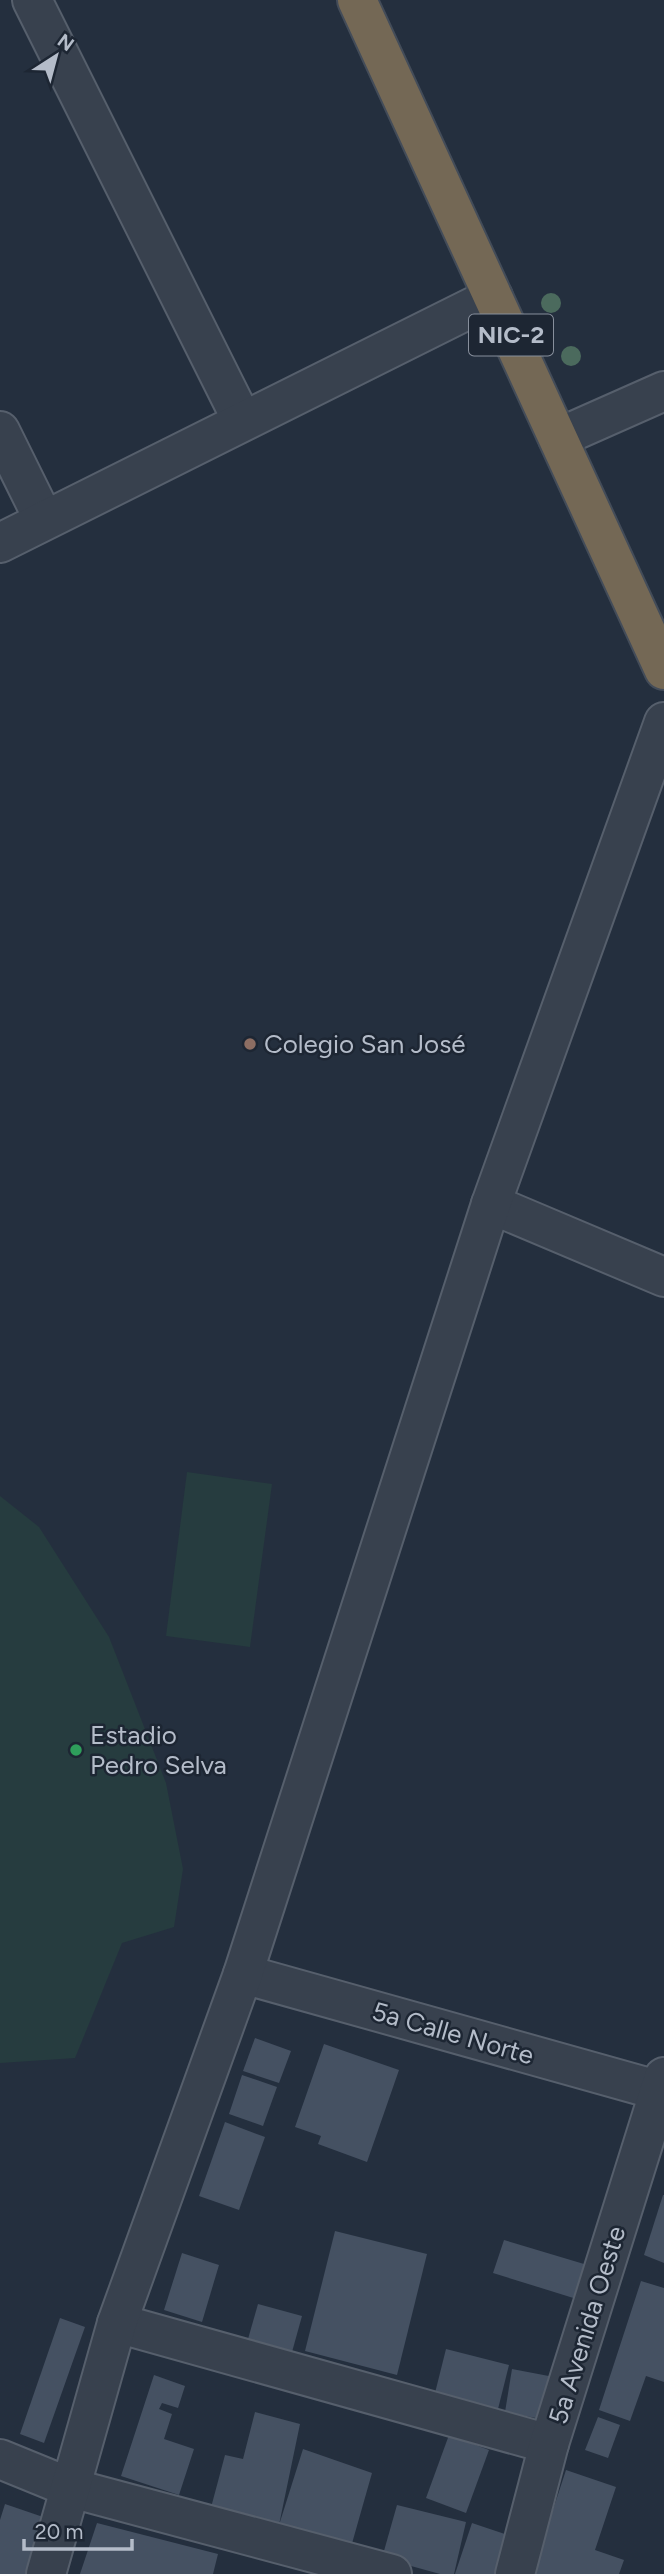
<svg xmlns="http://www.w3.org/2000/svg" width="664" height="2574" font-family="Figtree,sans-serif">
  <style>
    .green { fill: #263c3f }
    .building { fill: #455162 }
    .lines { fill: none; stroke-linecap: round; stroke-linejoin: round }
    .minor-casing { stroke: #565f6c; stroke-width: 42 }
    .highway-casing { stroke: #434c59; stroke-width: 42 }
    .minor { stroke: #38414e; stroke-width: 38 }
    .highway { stroke: #746855; stroke-width: 38 }
    .tree { fill: #4b6a5d }
    .education-dot { fill: #8d6e63; stroke: #1d2633; stroke-width: 2.5 }
    .leisure-dot { fill: #2e9e5b; stroke: #1d2633; stroke-width: 2.5 }
    .labels { text-anchor: middle; stroke-width: 5; stroke-linejoin: round; paint-order: stroke }
    .shield { fill: #1d2633; stroke: #878f9c; stroke-width: 2 }
    .shield-label { font-size: 24px; font-weight: bold; fill: #b4bcc9 }
    .poi-label { font-size: 26px; fill: #b4bcc9; stroke: #1d2633; text-anchor: start }
    .street-label { font-size: 26px; fill: #b4bcc9; stroke: #1d2633 }
  </style>
  <rect width="100%" height="100%" fill="#242f3e"/>
  <g class="green">
    <polygon points="187,1472 272,1484 250,1647 166,1636"/>
    <polygon points="0,1496 39,1527 109,1637 166,1783 183,1869 174,1927 122,1943 75,2058 0,2063"/>
  </g>
  <g class="building">
    <polygon points="255,2038 291,2051 279,2083 243,2071"/>
    <polygon points="324,2044 399,2070 367,2162 318,2144 321,2136 295,2127"/>
    <polygon points="242,2075 277,2087 263,2126 229,2114"/>
    <polygon points="225,2122 265,2137 239,2210 199,2196"/>
    <polygon points="663,2195 664,2195 664,2263 644,2255"/>
    <polygon points="335,2231 427,2254 397,2375 305,2351"/>
    <polygon points="504,2240 594,2267 583,2301 493,2273"/>
    <polygon points="182,2253 219,2265 202,2322 164,2310"/>
    <polygon points="641,2281 664,2288 664,2382 646,2376 630,2421 599,2410"/>
    <polygon points="258,2304 302,2316 292,2352 248,2339"/>
    <polygon points="60,2318 85,2327 44,2443 20,2434"/>
    <polygon points="446,2349 509,2365 498,2409 435,2393"/>
    <polygon points="512,2369 554,2377 546,2420 505,2412"/>
    <polygon points="154,2375 185,2386 178,2408 162,2403 159,2409 172,2414 164,2439 194,2449 179,2495 121,2476"/>
    <polygon points="255,2412 300,2424 279,2525 303,2449 372,2473 351,2547 209,2515 225,2455 243,2459"/>
    <polygon points="598,2417 620,2425 608,2458 585,2450"/>
    <polygon points="449,2435 489,2450 466,2513 426,2498"/>
    <polygon points="566,2470 616,2487 595,2550 624,2560 619,2574 532,2574"/>
    <polygon points="5,2504 46,2518 29,2574 0,2574 0,2520"/>
    <polygon points="397,2505 466,2522 454,2574 440,2574 382,2558"/>
    <polygon points="97,2523 218,2554 213,2574 80,2574"/>
    <polygon points="472,2523 511,2536 499,2574 455,2574"/>
  </g>
  <g class="lines">
    <g class="minor-casing">
      <g id="minor">
        <polyline points="32,0 242,420"/>
        <polyline points="0,431 44,520"/>
        <polyline points="558,438 664,391"/>
        <polyline points="0,543 493,297"/>
        <polyline points="491,1204 664,1277"/>
        <polyline points="243,1974 664,2092"/>
        <polyline points="117,2323 549,2444"/>
        <polyline points="0,2459 71,2488 392,2574"/>
        <polyline points="46,2574 117,2323 243,1974 491,1204 664,722"/>
        <polyline points="515,2574 549,2444 664,2077"/>
      </g>
    </g>
    <g class="highway-casing">
      <polyline id="highway" points="357,0 664,670"/>
    </g>
    <use href="#minor" class="minor"/>
    <use href="#highway" class="highway"/>
  </g>
  <g class="tree">
    <circle cx="551" cy="303" r="10"/>
    <circle cx="571" cy="356" r="10"/>
  </g>
  <circle class="education-dot" cx="250" cy="1044" r="7"/>
  <circle class="leisure-dot" cx="76" cy="1750" r="7"/>
  <g class="labels">
    <rect class="shield" x="469" y="314.5" width="84" height="41" rx="5"/>
    <g class="shield-label">
      <text x="511" y="343">NIC-2</text>
    </g>
    <g class="poi-label">
      <text x="264" y="1053">Colegio San José</text>
      <text x="90" y="1744">Estadio<tspan x="90" dy="30">Pedro Selva</tspan></text>
    </g>
    <g class="street-label">
      <text transform="translate(453 2033) rotate(16)" y="9">5a Calle Norte</text>
      <text transform="translate(587 2325) rotate(-73)" y="9">5a Avenida Oeste</text>
    </g>
  </g>
  <g transform="translate(56 56) rotate(36)" stroke="#1d2633" stroke-width="5" paint-order="stroke">
  <path d="M0-5L12 26L0 18L-12 26Z" fill="#b4bcc9"/>
  <text y="-10" font-size="19" font-weight="bold" text-anchor="middle" fill="#b4bcc9">N</text>
  </g>
  <path d="M24 2539v10h108v-10" fill="none" stroke="#b4bcc9" stroke-width="3.5"/>
  <text x="35" y="2539" font-size="21" fill="#b4bcc9" stroke="#1d2633" stroke-width="5" paint-order="stroke">20 m</text>
</svg>
